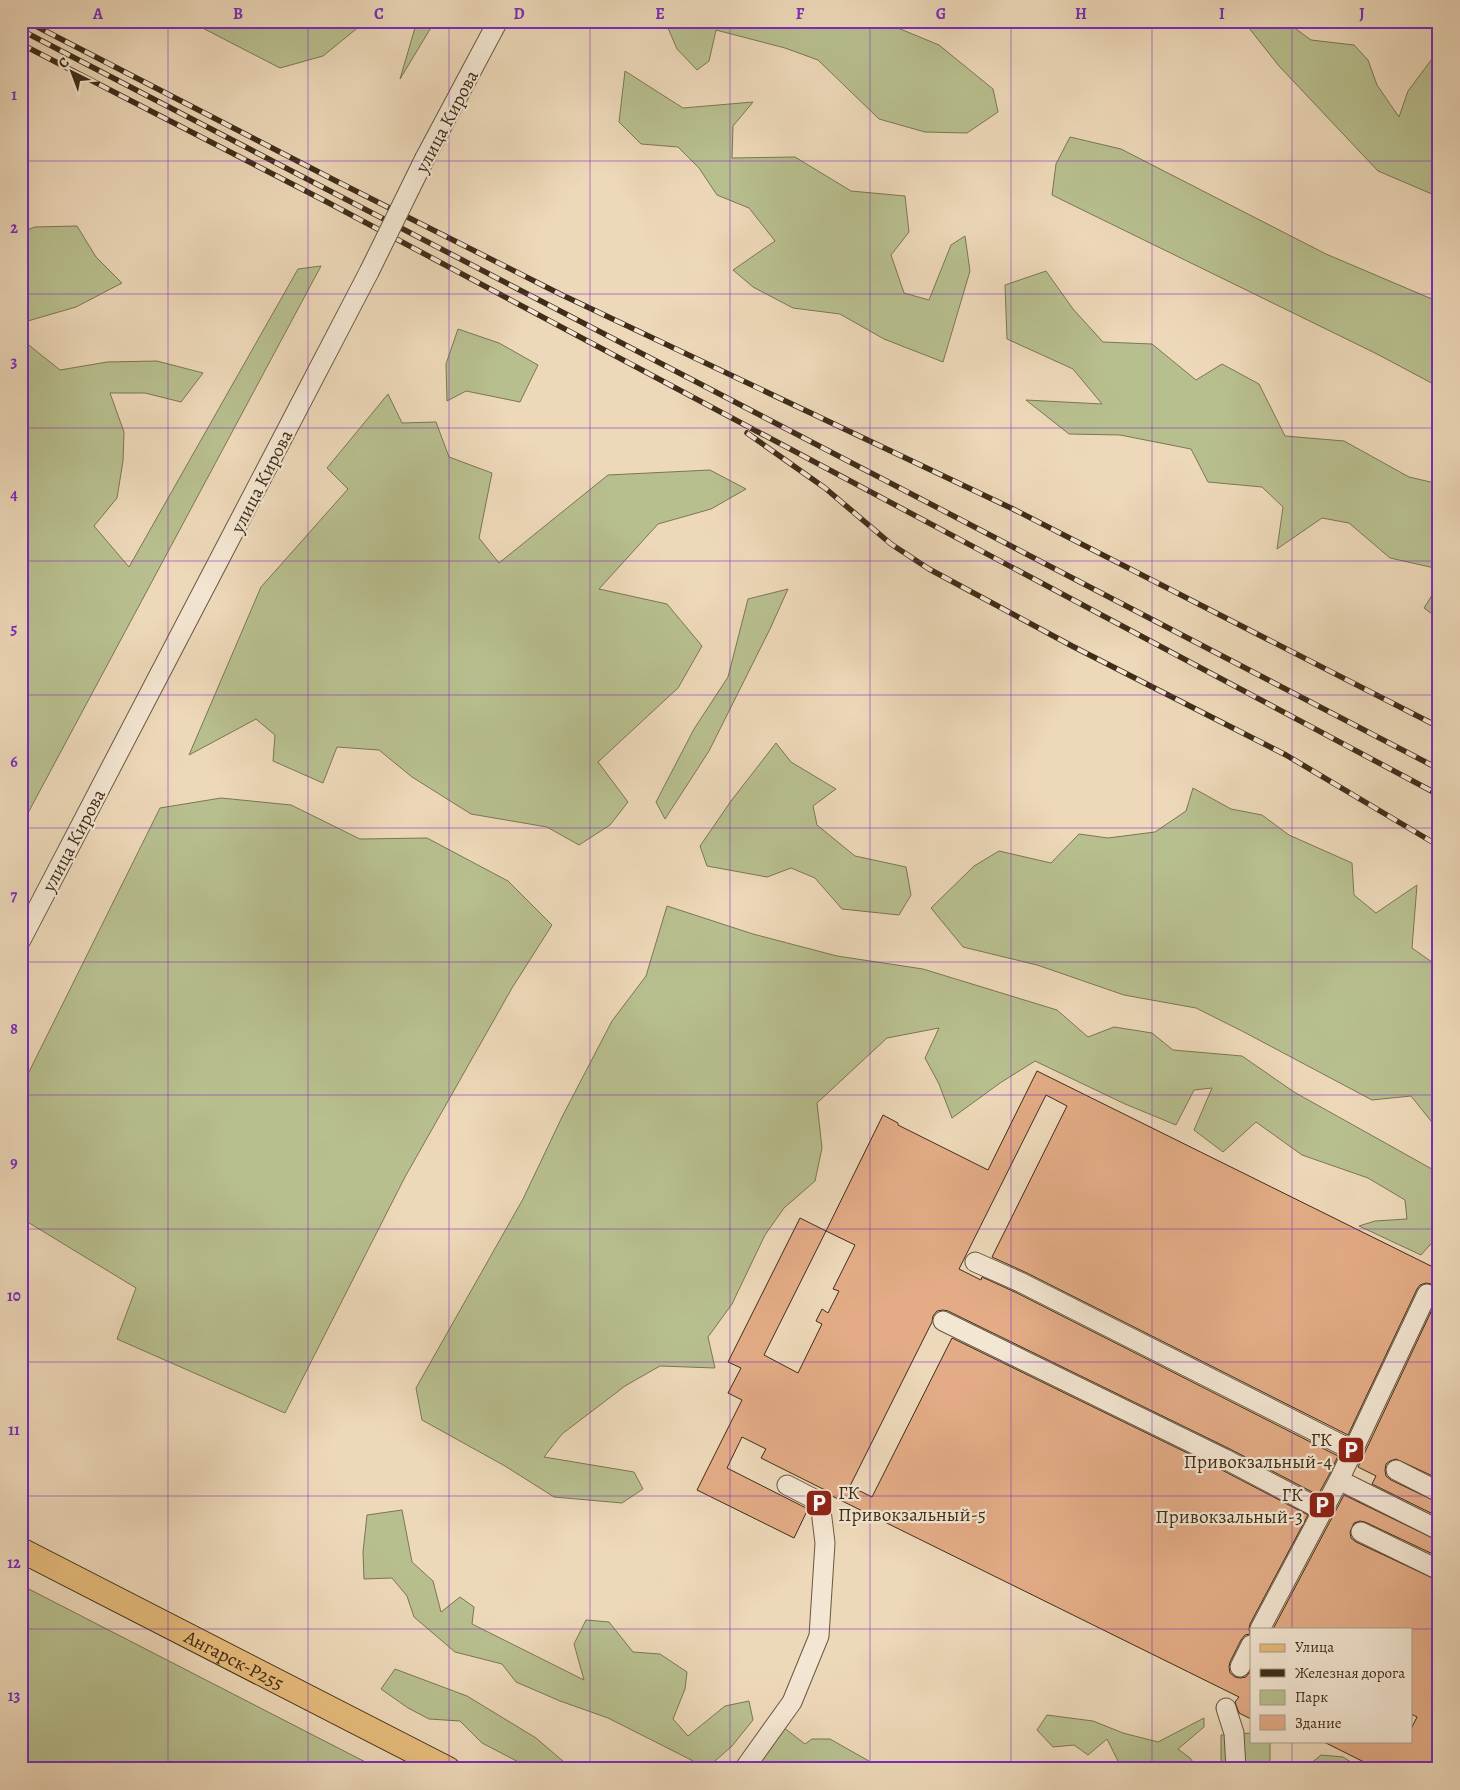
<svg xmlns="http://www.w3.org/2000/svg" width="1460" height="1790" font-family="Alegreya,serif">
  <style>
    .green { fill: #b8bf8f; stroke: #7c7654 }
    .building { fill: #e3ac86; stroke: #3f2d18; fill-rule: evenodd }
    .lines { fill: none; stroke-linecap: round; stroke-linejoin: round }
    .minor-casing { stroke: #6a5840; stroke-width: 21 }
    .major-casing { stroke: #3f2d18; stroke-width: 26 }
    .minor { stroke: #f3e6d2; stroke-width: 19 }
    .major { stroke: #e6bc7c; stroke-width: 24 }
    .rail-casing { stroke: #3f2d18; stroke-width: 5.5 }
    .rail { stroke: #f3e6d2; stroke-width: 4; stroke-dasharray: 11; stroke-linecap: butt }
    .minor-bridge-casing { stroke: #6a5840; stroke-width: 21; stroke-linecap: butt }
    .minor-bridge { stroke: #f3e6d2; stroke-width: 19 }
    .grid { fill: none; stroke: #7b2cbf; stroke-width: 1; stroke-opacity: 0.55 }
    .labels { text-anchor: middle; stroke-width: 4.5; stroke-linejoin: round; paint-order: stroke }
    .street-label { font-size: 19px; fill: #3f2d18; stroke: #f3e6d2 }
    .poi-label { font-size: 19px; fill: #3f2d18; stroke: #f3e6d2; text-anchor: end }
    .neatline { fill: none; stroke: #7b2cbf; stroke-width: 2 }
    .grid-label { font-size: 16px; text-anchor: middle; font-weight: bold; fill: #7b2cbf }
  </style>
  <rect width="100%" height="100%" fill="#edd8b9"/>
  <filter id="stains"><feTurbulence type="fractalNoise" baseFrequency=".004" numOctaves="4"/><feColorMatrix values="0 0 0 0 .2 0 0 0 0 .09 0 0 0 0 .02 0 0 0 .5 -.17"/></filter>
  <radialGradient id="worn" r=".72"><stop offset=".6" stop-color="#630" stop-opacity="0"/><stop offset="1" stop-color="#630" stop-opacity=".3"/></radialGradient>
  <g class="green">
    <polygon points="189,21 366,21 323,56 280,68"/>
    <polygon points="417,21 435,21 400,79"/>
    <polygon points="665,21 881,21 939,45 993,89 998,112 967,133 925,132 879,119 818,60 785,48 716,30 709,61 697,70 677,49"/>
    <polygon points="1247,21 1285,21 1311,40 1354,45 1368,60 1377,85 1399,117 1408,91 1432,59 1439,64 1439,197 1378,171 1279,66 1245,23"/>
    <polygon points="625,71 683,108 753,102 733,126 732,158 795,157 851,191 905,196 909,232 891,255 904,293 929,300 951,245 965,236 970,271 943,362 884,339 840,314 793,308 753,287 733,270 775,241 749,208 717,195 699,168 678,147 641,144 619,122"/>
    <polygon points="1070,137 1121,149 1326,254 1439,302 1439,387 1377,354 1052,195 1056,164"/>
    <polygon points="77,226 96,257 122,283 76,307 21,323 21,232 35,227"/>
    <polygon points="321,266 21,826 21,355 25,342 60,370 107,362 157,361 203,373 181,402 145,393 110,393 124,432 123,461 117,498 94,526 129,567 298,269"/>
    <polygon points="1046,271 1073,309 1103,342 1152,344 1196,380 1222,364 1259,384 1285,436 1344,441 1409,477 1439,484 1439,569 1390,558 1349,523 1322,518 1277,549 1283,507 1262,487 1208,482 1191,449 1120,435 1069,434 1026,400 1102,404 1073,369 1007,339 1005,285"/>
    <polygon points="458,329 499,343 538,365 520,402 466,391 447,401 446,364"/>
    <polygon points="388,394 402,423 436,422 449,457 492,473 479,538 499,563 608,475 710,470 746,489 711,509 658,524 599,589 667,604 702,646 678,688 598,762 628,802 610,825 579,845 547,827 471,814 412,777 379,750 337,747 323,783 273,761 275,735 256,719 189,755 261,587 348,489 327,468"/>
    <polygon points="1439,584 1439,619 1424,608"/>
    <polygon points="788,589 770,629 709,751 665,819 656,802 694,729 728,677 748,599"/>
    <polygon points="776,743 791,762 836,789 813,806 817,825 855,856 906,867 911,895 899,915 842,909 815,878 791,868 767,877 707,866 700,846 731,801"/>
    <polygon points="1193,788 1231,809 1262,815 1289,835 1352,863 1354,895 1376,913 1417,885 1412,948 1439,967 1439,1131 1411,1096 1372,1100 1242,1031 1196,1008 1124,995 1037,965 963,947 931,908 974,866 999,851 1051,863 1079,834 1108,838 1155,832 1186,811"/>
    <polygon points="221,798 291,805 360,839 427,838 508,881 552,925 512,988 405,1177 285,1413 117,1339 136,1288 21,1218 21,1088 160,808"/>
    <polygon points="667,906 753,934 837,956 923,969 1057,1010 1088,1037 1114,1027 1152,1033 1173,1050 1242,1056 1294,1092 1439,1173 1439,1237 1437,1237 1421,1255 1359,1226 1375,1221 1407,1219 1405,1200 1368,1178 1302,1155 1256,1122 1223,1152 1194,1130 1212,1088 1194,1090 1176,1125 1125,1104 1035,1061 1000,1083 952,1118 939,1084 925,1058 939,1028 887,1038 817,1103 822,1148 815,1181 784,1208 765,1235 732,1304 708,1337 715,1368 660,1366 625,1386 562,1434 544,1457 634,1472 643,1489 622,1503 554,1497 505,1466 422,1420 416,1388 523,1199 562,1117 612,1021 646,976"/>
    <polygon points="402,1510 412,1562 433,1581 441,1612 460,1597 474,1607 472,1624 584,1680 574,1644 586,1620 609,1622 633,1652 660,1654 687,1672 685,1689 673,1719 688,1736 725,1706 749,1701 753,1720 732,1746 707,1768 608,1718 560,1701 516,1682 502,1664 455,1652 414,1617 407,1596 392,1578 364,1579 363,1552 367,1515"/>
    <polygon points="21,1585 379,1769 21,1769"/>
    <polygon points="395,1669 467,1696 536,1738 564,1762 563,1769 532,1769 482,1743 460,1721 429,1719 408,1708 381,1689"/>
    <polygon points="1047,1715 1093,1721 1123,1733 1158,1742 1204,1718 1204,1727 1178,1749 1190,1758 1198,1769 1122,1769 1107,1739 1088,1755 1074,1745 1053,1747 1037,1730"/>
    <polygon points="783,1727 805,1744 812,1739 830,1739 883,1769 752,1769"/>
    <polygon points="1251,1733 1251,1741 1270,1741 1270,1760 1264,1769 1222,1769 1221,1758 1221,1735"/>
    <polygon points="1321,1755 1343,1757 1362,1769 1304,1769"/>
  </g>
  <g class="building">
    <path d="M1037,1071l402,199v209l-43,-20 -6,2 -4,3 -1,6 1,6 5,4 48,23v14l-67,-33 4,-8 -18,-9 79,-168 1,-6 -2,-6 -5,-3 -5,-1 -6,2 -3,4 -69,146 -321,-162 -35,-16 75,-151 -21,-11 -87,174 22,11 1,-3 35,16 321,163 -9,19 -11,20 -88,-46 -282,-138 -5,-1 -6,1 -4,5 -1,6 -82,164 22,11 80,-159 268,131 88,46 -58,109 -1,5 1,5 -5,1 -4,5 -11,22 -1,5 1,6 5,4 5,1 6,-1 5,-7v49l-12,-6 -4,-11 4,-5 -409,-202 1,-2 -70,-35 5,-9 -24,-12 -15,31 81,41 -14,29 -97,-48 45,-90 -14,-7 13,-25 -13,-6 72,-144 26,13 57,-116 15,8v2l90,45zM826,1231l29,14 -22,44 6,2 -11,22 -6,-4 -6,12 6,3 -24,49 -34,-18z"/>
    <polygon points="1344,1495 1439,1541 1439,1557 1365,1522 1360,1521 1354,1523 1350,1532 1351,1538 1356,1542 1439,1581 1439,1751 1430,1769 1378,1769 1322,1741 1411,1741 1411,1729 1417,1717 1411,1714 1411,1629 1273,1629"/>
  </g>
  <g class="lines">
    <g class="minor-casing">
      <g id="minor">
        <polyline points="425,158 498,21"/>
        <polyline points="21,940 369,272"/>
        <polyline points="975,1262 1022,1283 1352,1450"/>
        <polyline points="943,1321 1225,1459 1322,1510"/>
        <polyline points="1396,1470 1439,1492"/>
        <polyline points="1339,1480 1439,1530"/>
        <polyline points="1361,1532 1439,1570"/>
        <polyline points="1260,1629 1339,1480 1427,1294"/>
        <polyline points="1240,1667 1251,1645"/>
        <polyline points="1226,1708 1234,1733 1236,1769"/>
        <polyline points="744,1769 792,1702 819,1636 825,1543 820,1502 787,1485"/>
      </g>
    </g>
    <g class="major-casing">
      <g id="major">
        <path id="s1" d="M21,1550l427,219"/>
      </g>
    </g>
    <use href="#minor" class="minor"/>
    <use href="#major" class="major"/>
    <g class="rail-casing">
      <g id="rail">
        <polyline points="26,21 338,182 560,294 1013,509 1439,727"/>
        <polyline points="21,30 1439,769"/>
        <polyline points="21,44 327,202 1439,795"/>
        <polyline points="747,433 825,488 891,544 929,569 1072,646 1286,755 1439,846"/>
      </g>
    </g>
    <use href="#rail" class="rail"/>
    <g class="minor-bridge-casing">
      <polyline id="minor-bridge" points="369,272 425,158"/>
    </g>
    <use href="#minor-bridge" class="minor-bridge"/>
  </g>
  <path class="grid" d="M168,21v1748M308,21v1748M449,21v1748M590,21v1748M730,21v1748M870,21v1748M1011,21v1748M1152,21v1748M1292,21v1608M21,161h1418M21,294h1418M21,428h1418M21,561h1418M21,695h1418M21,828h1418M21,962h1418M21,1095h1418M21,1229h1418M21,1362h1418M21,1496h1418M21,1629h1230M1411,1629h28M1292,1741v28"/>
  <defs>
    <g id="parking-square" transform="scale(1.4375)"><rect x="-9" y="-9" width="18" height="18" rx="4" fill="#8f2418" stroke="#f3e6d2"/><path d="M-3.5-5.5H1a3.5 3.5 0 0 1 0 7H-1V5.5H-3.5ZM-1-3.4V-.6H.8a1.4 1.4 0 0 0 0-2.8Z" fill="#fff"/></g>
  </defs>
  <g fill-rule="evenodd">
    <use href="#parking-square" x="1351" y="1450"/>
    <use href="#parking-square" x="819" y="1503"/>
    <use href="#parking-square" x="1322" y="1505"/>
  </g>
  <g class="labels">
    <g class="street-label">
      <text transform="translate(446 121) rotate(-62)" y="7">улица Кирова</text>
      <text transform="translate(261 481) rotate(-63)" y="7">улица Кирова</text>
      <text transform="translate(73 840) rotate(-62)" y="7">улица Кирова</text>
      <text dy="7" stroke="none"><textPath href="#s1" startOffset="240">Ангарск-Р255</textPath></text>
    </g>
    <g class="poi-label">
      <text x="1332" y="1446">ГК<tspan x="1332" dy="22">Привокзальный-4</tspan></text>
      <text x="838" y="1499" text-anchor="start">ГК<tspan x="838" dy="22">Привокзальный-5</tspan></text>
      <text x="1303" y="1501">ГК<tspan x="1303" dy="22">Привокзальный-3</tspan></text>
    </g>
  </g>
  <rect width="1460" height="1790" fill="none" stroke="#edd8b9" stroke-width="55"/>
  <rect x="1250" y="1628" width="162" height="115" fill="#f3e6d2" stroke="#ab9c88"/>
  <rect x="1260" y="1644" width="25" height="8" fill="#e6bc7c" stroke="#ab9c88"/>
  <text x="1295" y="1652" font-size="15" fill="#3f2d18">Улица</text>
  <rect x="1260" y="1669" width="25" height="8" fill="#3f2d18" stroke="#ab9c88"/>
  <text x="1295" y="1678" font-size="15" fill="#3f2d18">Железная дорога</text>
  <rect x="1260" y="1690" width="25" height="15" fill="#b8bf8f" stroke="#ab9c88"/>
  <text x="1295" y="1702" font-size="15" fill="#3f2d18">Парк</text>
  <rect x="1260" y="1715" width="25" height="15" fill="#e3ac86" stroke="#ab9c88"/>
  <text x="1295" y="1728" font-size="15" fill="#3f2d18">Здание</text>
  <g transform="translate(72 72) rotate(318)" stroke="#f3e6d2" stroke-width="4" paint-order="stroke">
  <path d="M0-4L9 19L0 12L-9 19Z" fill="#3f2d18"/>
  <text y="-8" font-size="14" font-weight="bold" text-anchor="middle" fill="#3f2d18">С</text>
  </g>
  <rect x="28" y="28" width="1404" height="1734" class="neatline"/>
  <g class="grid-label">
    <text x="98" y="19">A</text>
    <text x="238" y="19">B</text>
    <text x="379" y="19">C</text>
    <text x="519" y="19">D</text>
    <text x="660" y="19">E</text>
    <text x="800" y="19">F</text>
    <text x="941" y="19">G</text>
    <text x="1081" y="19">H</text>
    <text x="1222" y="19">I</text>
    <text x="1362" y="19">J</text>
    <text x="14" y="100">1</text>
    <text x="14" y="233">2</text>
    <text x="14" y="367">3</text>
    <text x="14" y="500">4</text>
    <text x="14" y="634">5</text>
    <text x="14" y="767">6</text>
    <text x="14" y="901">7</text>
    <text x="14" y="1034">8</text>
    <text x="14" y="1168">9</text>
    <text x="14" y="1301">10</text>
    <text x="14" y="1435">11</text>
    <text x="14" y="1568">12</text>
    <text x="14" y="1701">13</text>
  </g>
  <rect width="100%" height="100%" filter="url(#stains)"/>
  <rect width="100%" height="100%" fill="url(#worn)"/>
</svg>
